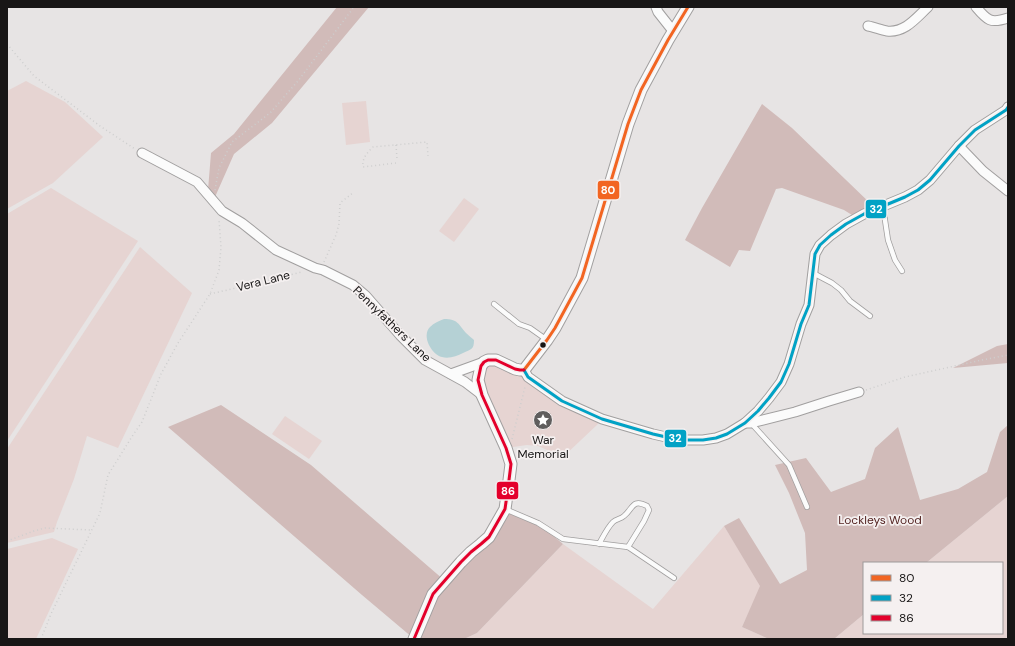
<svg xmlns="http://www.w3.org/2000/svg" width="1015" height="646" font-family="'DM Sans',sans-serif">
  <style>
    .green { fill: #e6d4d2 }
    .forest { fill: #d1bbb9 }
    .water { fill: #b5d1d5 }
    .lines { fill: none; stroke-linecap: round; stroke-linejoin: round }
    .service-casing { stroke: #a19f9f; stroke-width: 6 }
    .minor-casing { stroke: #a19f9f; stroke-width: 11 }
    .tertiary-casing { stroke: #a19f9f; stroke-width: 13 }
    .path { stroke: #cecece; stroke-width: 1.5; stroke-dasharray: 1 3; stroke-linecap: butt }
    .service { stroke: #fbfbfb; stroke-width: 4.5 }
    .minor { stroke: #fbfbfb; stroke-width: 9 }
    .tertiary { stroke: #fbfbfb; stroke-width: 11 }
    .bus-1-casing { stroke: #f5f0f0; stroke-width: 6 }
    .bus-2-casing { stroke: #f5f0f0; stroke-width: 6 }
    .bus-3-casing { stroke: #f5f0f0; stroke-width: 6 }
    .bus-1 { stroke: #f26522; stroke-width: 3 }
    .bus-2 { stroke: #01a2c5; stroke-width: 3 }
    .bus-3 { stroke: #e4002b; stroke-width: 3 }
    .bus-dot { fill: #181616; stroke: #f5f0f0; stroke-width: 1.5 }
    .labels { text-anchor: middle; stroke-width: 3.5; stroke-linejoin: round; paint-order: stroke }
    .street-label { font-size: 12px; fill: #181616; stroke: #f5f0f0 }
    .poi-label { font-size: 12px; fill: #181616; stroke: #f5f0f0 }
    .park-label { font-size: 12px; fill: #4f1e1c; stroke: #f5f0f0 }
    .line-badge { stroke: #f5f0f0; stroke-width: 1.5 }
    .badge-label { font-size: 11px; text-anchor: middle; font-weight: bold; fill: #fff }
  </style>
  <rect width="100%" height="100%" fill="#e7e4e4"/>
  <g class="green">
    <polygon points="26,81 65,102 103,137 53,183 7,209 7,91"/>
    <polygon points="366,101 370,142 346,145 342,103"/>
    <polygon points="51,188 138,241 7,441 7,214"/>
    <polygon points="464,198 479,209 454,242 439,231"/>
    <polygon points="140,247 192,293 118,448 87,436 74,479 57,522 54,532 7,543 7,449"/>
    <polygon points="488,360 528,377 600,418 598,424 563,457 538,446 527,445 506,448 482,395 481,366"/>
    <polygon points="285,416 322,441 309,459 272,434"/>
    <polygon points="1008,496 1008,639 834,639 864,614 864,633 1002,633 1002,563 926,563"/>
    <polygon points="724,526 761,586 742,627 769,639 464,639 477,633 563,544 653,609"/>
    <polygon points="52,538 78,549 36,639 7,639 7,549"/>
  </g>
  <g class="forest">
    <polygon points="337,7 369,7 272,123 234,154 215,197 208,190 211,153 234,134"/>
    <polygon points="762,104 792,128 872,205 852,215 844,210 782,188 776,189 750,251 739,250 730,267 685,240 702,208"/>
    <polygon points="1008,344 1008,363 953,368 997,346"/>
    <polygon points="221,405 311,465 444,580 471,552 505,509 538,523 563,544 477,633 464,639 413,639 413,638 362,595 168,427"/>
    <polygon points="1008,425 1008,496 926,563 864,563 864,614 834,639 769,639 742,627 760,586 724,526 739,518 780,584 807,570 805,533 789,493 775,465 806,458 831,492 865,479 875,448 898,427 920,500 958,489 987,472 1000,432"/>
  </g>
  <path class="water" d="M444,319c14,0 14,5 22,14 3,3 6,5 8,7 0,10 -3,9 -11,13 -6,3 -14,6 -21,4 -10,-2 -21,-21 -12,-30 4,-4 9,-6 14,-8z"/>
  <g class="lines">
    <g class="service-casing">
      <g id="service">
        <polyline points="883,207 888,240 895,260 902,271"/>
        <polyline points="813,273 832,283 841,290 850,301 870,316"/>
        <polyline points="494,304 519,324 530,328 547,340"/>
        <polyline points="751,423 789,465 807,507"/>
        <path d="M505,509l33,14 25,16 65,8 16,-26 5,-11 -2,-4c-15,-8 -14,3 -23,10 -3,3 -8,3 -11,6 -6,6 -10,15 -14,22"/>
        <polyline points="628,547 674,578"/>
      </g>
    </g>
    <g class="minor-casing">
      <g id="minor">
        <polyline points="656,7 658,12 673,31"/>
        <path d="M976,7c11,13 14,17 32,11"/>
        <path d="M868,26c6,1 13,4 19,5 18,2 29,-13 41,-24"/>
        <polyline points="959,146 983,171 1008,191"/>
        <polyline points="142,153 197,182 222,211 242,223 276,250 315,268 323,270 353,285 366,296 400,335 425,360 465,382 482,395"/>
        <polyline points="524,370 528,377 562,401 602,419 653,434 666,437 686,440 703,440 716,438 727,434 745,423 758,411 769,398 781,382 789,364 801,324 809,305 815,254 820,245 831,235 846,224 864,214 905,197 918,190 930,180 959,146 975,130 1006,110 1008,107"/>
        <polyline points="451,374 484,362"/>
        <polyline points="745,423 751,423 795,412 829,401 859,392"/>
      </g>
    </g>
    <g class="tertiary-casing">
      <polyline id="tertiary" points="414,639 433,594 461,562 471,552 481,544 489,537 505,509 508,488 511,464 506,448 482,395 478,380 481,366 484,362 488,360 496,360 515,369 520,370 524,370 547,340 555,328 582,278 628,124 641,90 668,40 688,7"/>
    </g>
    <g class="path">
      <polyline points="7,44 34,76 100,126 135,149"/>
      <polyline points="396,145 397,159"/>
      <path d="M396,163l-33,4c-1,-9 4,-14 10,-20l54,-5 1,14"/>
      <polyline points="215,190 219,168 232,142 270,113 298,81 354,7"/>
      <polyline points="324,262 336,235 339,224 340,203 354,192"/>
      <polyline points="210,294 275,279 301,272"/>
      <polyline points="866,390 905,377 982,360 1008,355"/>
      <polyline points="512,439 525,387"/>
      <polyline points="7,541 34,531 45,528 91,530"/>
      <polyline points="41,639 51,614 100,513 108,475 133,435 142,422 161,374 178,343 210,294 219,270 221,247 219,220"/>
    </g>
    <use href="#service" class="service"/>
    <use href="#minor" class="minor"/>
    <use href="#tertiary" class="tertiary"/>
    <g class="bus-1-casing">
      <polyline id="bus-1" points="524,370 547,340 555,328 582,278 628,124 641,90 668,40 688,7"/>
    </g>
    <g class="bus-2-casing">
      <polyline id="bus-2" points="524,370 528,377 562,401 602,419 653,434 666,437 686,440 703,440 716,438 727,434 745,423 758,411 769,398 781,382 789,364 801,324 809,305 815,254 820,245 831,235 846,224 864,214 905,197 918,190 930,180 959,146 975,130 1006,110 1008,107"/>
    </g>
    <g class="bus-3-casing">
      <polyline id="bus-3" points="414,639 433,594 461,562 471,552 481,544 489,537 505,509 508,488 511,464 506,448 482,395 478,380 481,366 484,362 488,360 496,360 515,369 520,370 524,370"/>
    </g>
    <use href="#bus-1" class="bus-1"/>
    <use href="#bus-2" class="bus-2"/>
    <use href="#bus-3" class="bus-3"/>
  </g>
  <defs>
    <g id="sight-disc" transform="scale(1)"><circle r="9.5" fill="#605e5e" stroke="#f5f0f0"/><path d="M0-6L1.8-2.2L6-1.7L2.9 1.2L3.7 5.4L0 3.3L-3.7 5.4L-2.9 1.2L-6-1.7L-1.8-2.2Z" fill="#fff"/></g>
  </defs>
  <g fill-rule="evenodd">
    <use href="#sight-disc" x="543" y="420"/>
  </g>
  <circle class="bus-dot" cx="543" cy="345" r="3.5"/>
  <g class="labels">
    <g class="street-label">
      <text transform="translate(263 281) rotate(-14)" y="4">Vera Lane</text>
      <text transform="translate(392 324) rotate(44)" y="4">Pennyfathers Lane</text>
    </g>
    <g class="poi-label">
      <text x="543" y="444">War<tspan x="543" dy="14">Memorial</tspan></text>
    </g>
    <g class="park-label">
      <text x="880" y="524">Lockleys Wood</text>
    </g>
  </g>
  <g class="line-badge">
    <rect x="597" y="180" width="23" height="20" rx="4" fill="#f26522"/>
    <rect x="865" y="199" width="22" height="20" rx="4" fill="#01a2c5"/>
    <rect x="664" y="429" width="23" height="19" rx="4" fill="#01a2c5"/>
    <rect x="496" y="481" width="23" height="19" rx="4" fill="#e4002b"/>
  </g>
  <g class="badge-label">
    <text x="608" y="194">80</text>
    <text x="876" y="213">32</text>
    <text x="675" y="442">32</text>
    <text x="508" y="495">86</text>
  </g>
  <rect width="1015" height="646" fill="none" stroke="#181616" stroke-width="16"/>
  <rect x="863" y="562" width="140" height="72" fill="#f5f0f0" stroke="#9d9999"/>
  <rect x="871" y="575" width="20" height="6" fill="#f26522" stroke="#9d9999"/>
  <text x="899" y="582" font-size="12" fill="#181616">80</text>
  <rect x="871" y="595" width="20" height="6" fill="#01a2c5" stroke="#9d9999"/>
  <text x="899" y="602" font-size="12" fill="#181616">32</text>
  <rect x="871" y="615" width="20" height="6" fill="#e4002b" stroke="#9d9999"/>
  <text x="899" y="622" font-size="12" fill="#181616">86</text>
</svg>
